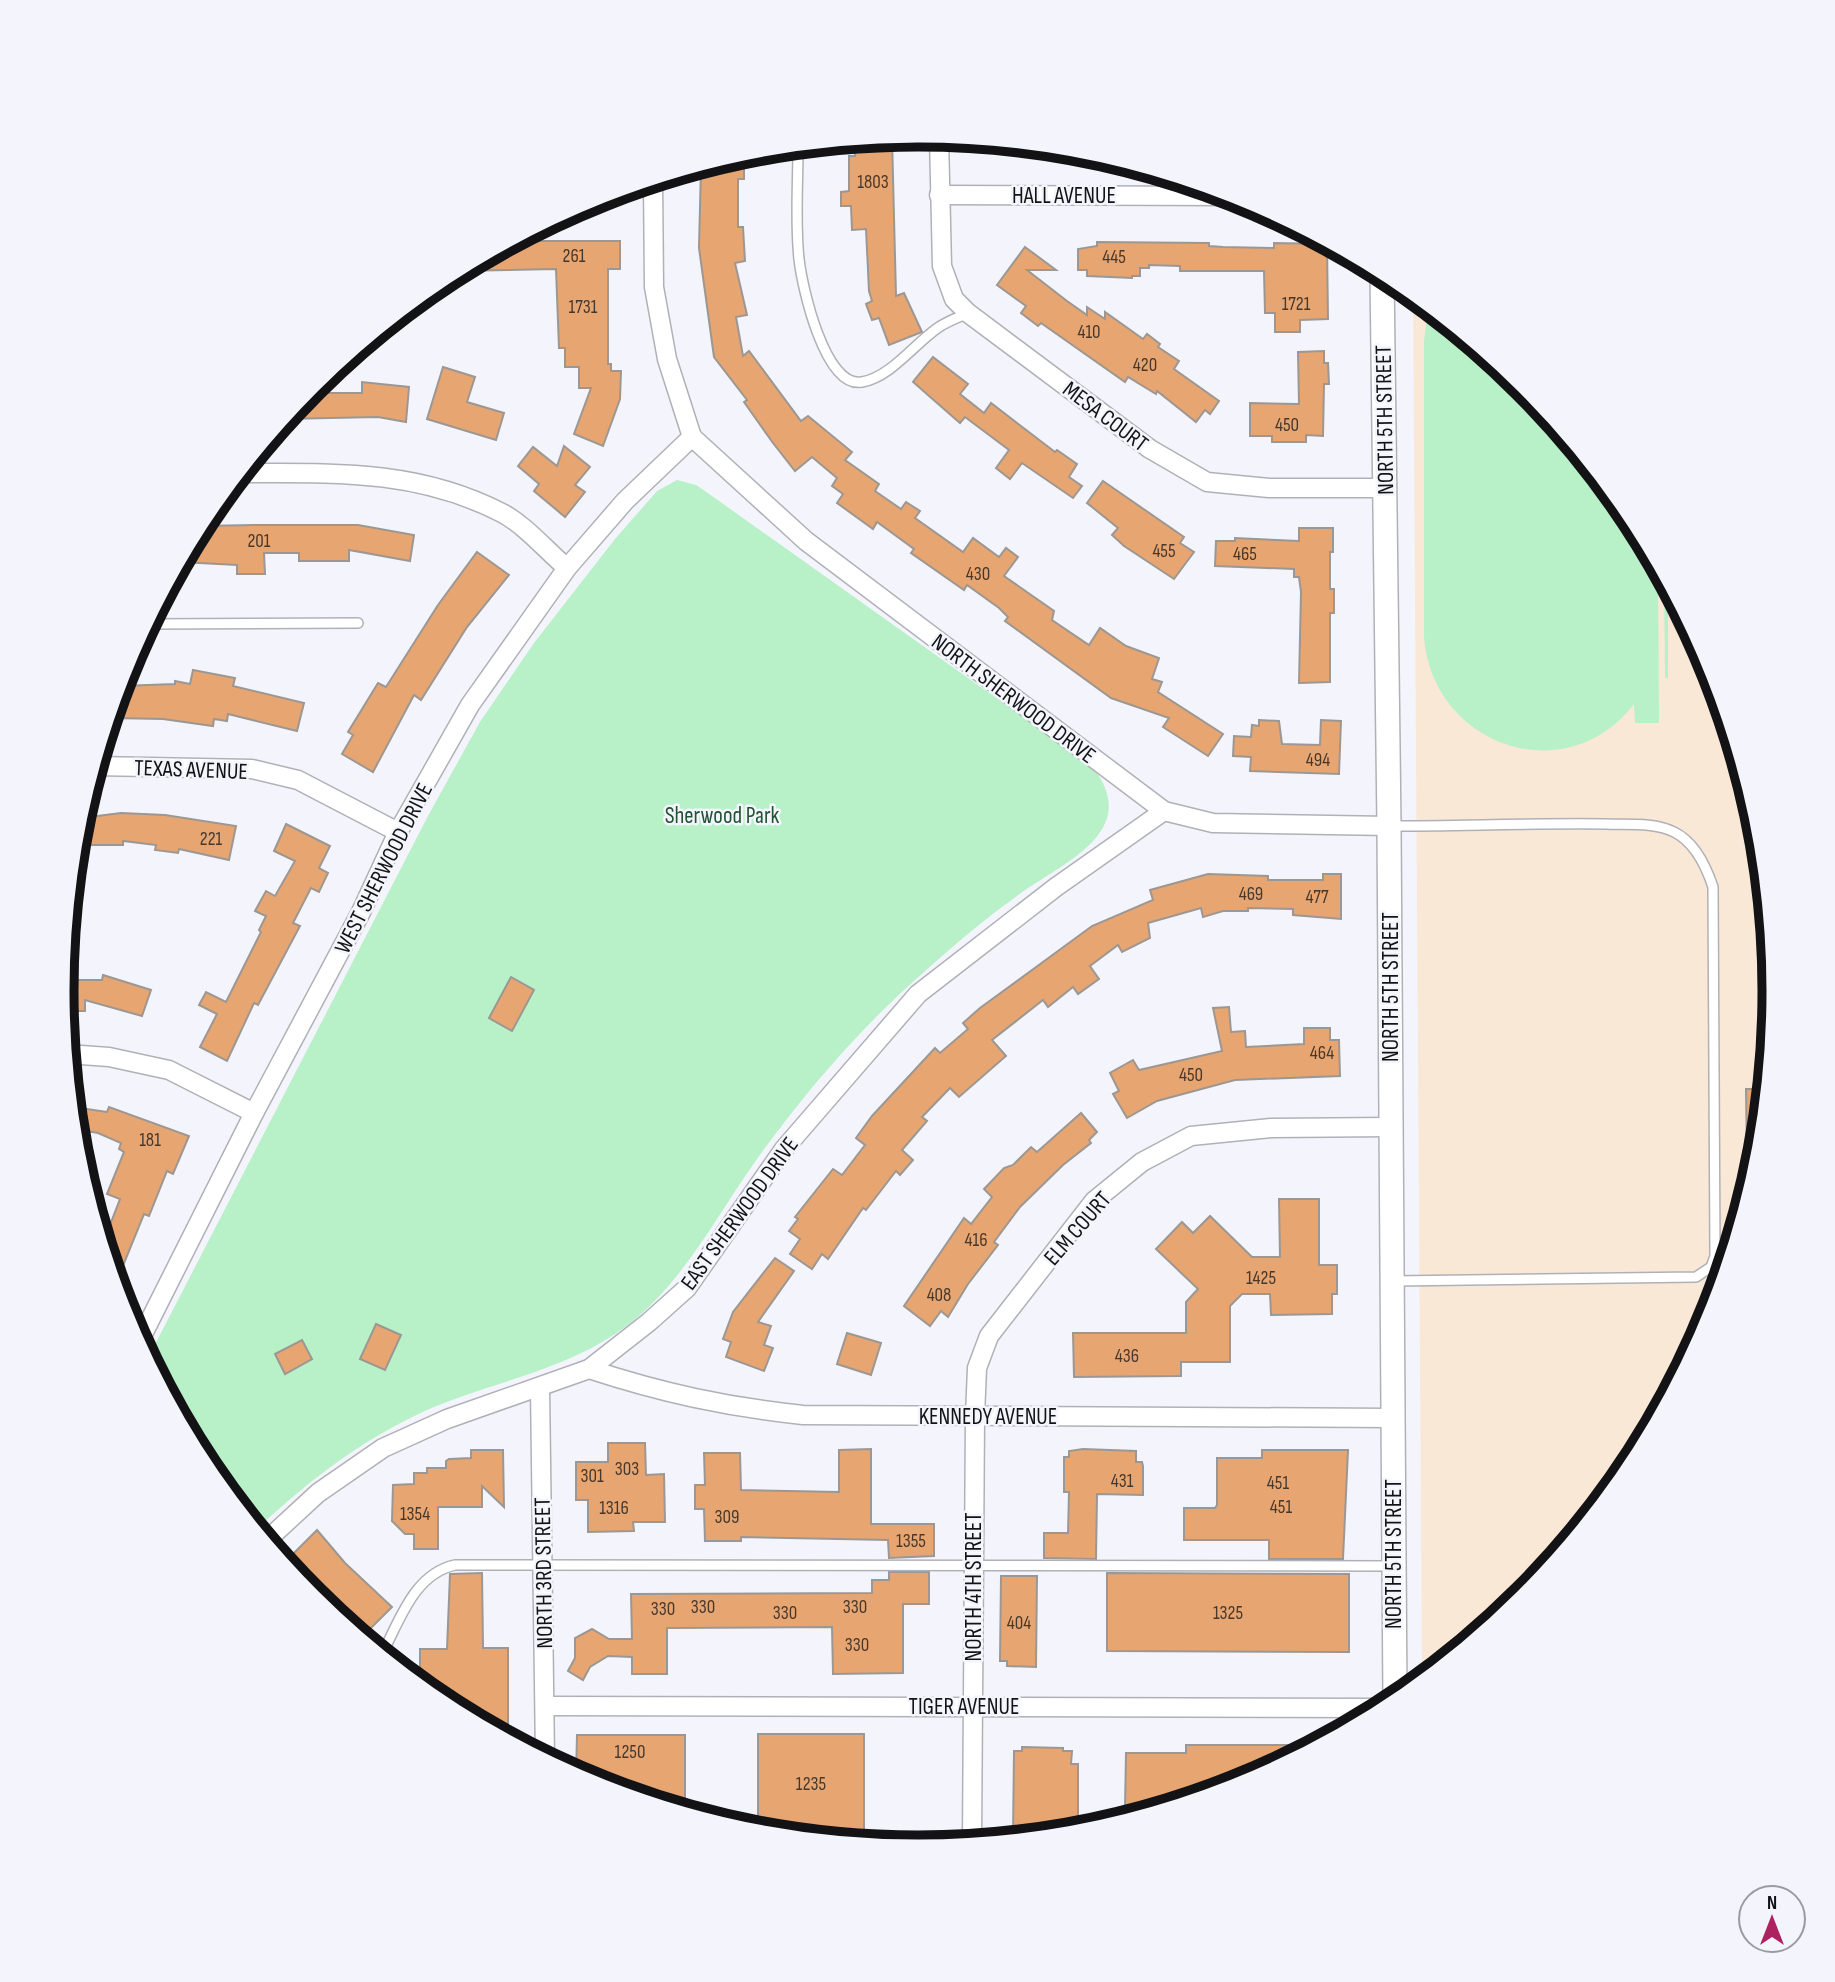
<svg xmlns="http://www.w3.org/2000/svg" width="1835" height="1982" font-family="'Sofia Sans Condensed',sans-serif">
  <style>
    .education { fill: #fae8d7 }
    .green { fill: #b8f0c7 }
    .building { fill: #e7a671; stroke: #9c9793; stroke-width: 2 }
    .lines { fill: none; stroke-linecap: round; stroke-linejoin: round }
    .service-casing { stroke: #b0b1b7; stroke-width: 12 }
    .minor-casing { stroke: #b0b1b7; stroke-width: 21 }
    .tertiary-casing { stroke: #b0b1b7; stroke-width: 26 }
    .service { stroke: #fff; stroke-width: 9 }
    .minor { stroke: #fff; stroke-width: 18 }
    .tertiary { stroke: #fff; stroke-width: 23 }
    .labels { text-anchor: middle; stroke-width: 5; stroke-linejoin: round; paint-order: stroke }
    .number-label { font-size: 19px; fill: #48382c }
    .street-label { font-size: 23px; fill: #131315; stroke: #f4f5fc }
    .park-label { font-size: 23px; fill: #1f5332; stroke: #f4f5fc }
    .rim { fill: none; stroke: #131315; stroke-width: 9 }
  </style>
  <rect width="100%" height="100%" fill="#f4f5fc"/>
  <polygon class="education" points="1413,295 1523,386 1630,516 1709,664 1757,824 1774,991 1757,1158 1708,1319 1629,1467 1523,1597 1422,1679"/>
  <g class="green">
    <path d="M1428,308l24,19v5l1,-4 70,58 107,130 28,53 1,154h-24l-1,-19c-68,89 -202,41 -210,-67v-295z"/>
    <path d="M677,480l19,5 9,6 387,275c51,65 -27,96 -71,127 -34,24 -66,51 -97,79 -63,55 -118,119 -167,187 -43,60 -78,133 -142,175 -57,38 -126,49 -188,76 -64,29 -119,71 -170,119l-52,-63 -57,-108 281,-544 51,-92 54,-79 81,-104 42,-48z"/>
    <polygon points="1664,580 1668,587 1668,678 1665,678"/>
  </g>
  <g class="building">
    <polygon points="892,137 896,296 904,293 922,332 889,345 879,318 872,320 866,304 872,301 869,291 866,229 852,230 851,206 841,206 841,192 849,191 849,156 855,156 854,141"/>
    <polygon points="744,153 744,179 738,179 738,227 743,227 745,261 735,263 747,315 736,317 743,356 749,351 801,421 808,416 852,452 845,460 879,484 875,491 901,509 906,502 920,511 915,518 963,552 973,538 999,557 1006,548 1018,557 1004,576 1054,611 1052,620 1089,645 1100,628 1126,646 1159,658 1152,679 1162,682 1158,692 1223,734 1208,756 1163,727 1169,718 1111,698 1005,621 1008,617 999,608 967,585 964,590 911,553 914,549 877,522 873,529 837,503 843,494 832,486 837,478 812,457 795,471 773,443 744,402 747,400 714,357 699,248 701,166"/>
    <polygon points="513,241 620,241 620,269 608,269 608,364 611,364 611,371 621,371 620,399 603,446 574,434 591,388 579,388 579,367 565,367 565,348 559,348 556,269 456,271"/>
    <polygon points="1097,242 1209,243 1209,246 1223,247 1274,248 1274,243 1327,244 1328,319 1300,320 1300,332 1275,332 1275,313 1265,313 1264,271 1180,271 1180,266 1149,265 1149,268 1140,268 1140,276 1132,276 1132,278 1087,276 1087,270 1078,270 1078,249 1097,246"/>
    <polygon points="1025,247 1056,270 1027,270 1067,301 1087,315 1087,307 1105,319 1105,312 1143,339 1147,334 1160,344 1158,347 1179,361 1174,369 1219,401 1210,414 1205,410 1196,422 1157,391 1156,394 1128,377 1125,382 1041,323 1038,326 1021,313 1026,306 997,285"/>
    <polygon points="1324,351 1324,363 1328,363 1329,384 1324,384 1323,436 1306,435 1306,442 1272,442 1272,436 1250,436 1250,403 1299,404 1298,352"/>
    <polygon points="933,357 968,384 960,394 984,413 991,403 1055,452 1057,450 1077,464 1069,477 1082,486 1073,498 1022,463 1010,479 996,468 1009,450 965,417 960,423 913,382"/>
    <polygon points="443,367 475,377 467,402 504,413 496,440 427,419"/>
    <polygon points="316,382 329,382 329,393 362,393 362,382 409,387 406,422 378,417 285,419"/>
    <polygon points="564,446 590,467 575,485 585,492 565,517 534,491 539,484 518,466 533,447 557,466"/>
    <polygon points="1103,481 1184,537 1180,543 1194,552 1174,579 1124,546 1112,535 1118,528 1087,503"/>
    <polygon points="255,525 358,525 414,535 410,561 349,550 349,561 299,561 299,553 264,553 265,574 237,574 237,565 181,562 200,526"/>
    <polygon points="1299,528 1333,528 1333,552 1330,552 1330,589 1334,589 1334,613 1330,613 1330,682 1299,683 1301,592 1299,577 1294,577 1294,569 1215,566 1216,541 1235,541 1235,538 1299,541"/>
    <polygon points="477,552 509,575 467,627 421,700 414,695 373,772 342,754 353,735 348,732 378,683 386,687 438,605"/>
    <polygon points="193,670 235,678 233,686 304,703 297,731 228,714 227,721 214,719 213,726 163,719 110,718 120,686 175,684 175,681 190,684"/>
    <polygon points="1259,720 1279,721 1282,744 1320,745 1321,720 1341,721 1339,774 1250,771 1251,757 1233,756 1234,736 1251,737 1252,725 1259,726"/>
    <polygon points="121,813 165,815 236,826 229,860 179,849 178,853 155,850 156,845 123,841 123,845 82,845 82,818"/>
    <polygon points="286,824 330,846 319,868 328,873 319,892 311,888 293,923 300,926 258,1005 254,1003 227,1061 200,1047 217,1014 199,1005 206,992 226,1002 261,932 259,930 266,916 255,911 266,891 275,896 295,861 274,851"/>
    <polygon points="1208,874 1268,876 1268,880 1323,880 1323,874 1341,874 1341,919 1293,915 1293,909 1248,908 1248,911 1223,911 1203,917 1201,908 1148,923 1150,938 1122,952 1118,945 1090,966 1099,979 1078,994 1073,987 1048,1007 1043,1000 992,1040 1006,1056 959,1097 950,1088 922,1117 927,1121 902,1150 913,1160 900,1175 896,1171 866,1210 863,1208 828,1259 822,1254 812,1269 790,1254 800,1239 789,1231 798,1219 795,1217 833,1169 842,1175 865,1145 856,1138 872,1116 935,1048 940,1053 968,1029 963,1023 980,1008 1092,926 1153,900 1150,890"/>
    <polygon points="103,975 151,990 142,1016 85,1000 85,1011 63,1011 62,980 102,980"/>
    <polygon points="511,977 534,990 512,1031 489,1018"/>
    <polygon points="1229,1007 1231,1032 1245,1031 1246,1047 1304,1044 1304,1028 1330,1028 1330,1040 1339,1040 1340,1076 1235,1080 1157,1101 1127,1118 1113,1094 1119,1091 1110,1073 1133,1060 1139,1070 1222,1051 1213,1008"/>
    <polygon points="1746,1089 1764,1089 1757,1156 1747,1155"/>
    <polygon points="73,1107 107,1112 109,1107 189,1136 173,1174 167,1171 149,1216 144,1214 116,1283 103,1243 120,1199 107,1194 124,1152 119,1149 121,1143 98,1133 75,1129"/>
    <polygon points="1081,1113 1097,1132 1089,1140 1091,1143 1063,1165 1020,1207 994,1242 998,1245 968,1284 948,1317 941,1311 930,1326 904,1306 964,1218 971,1224 992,1197 984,1189 1004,1168 1013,1165 1031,1147 1037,1152"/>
    <polygon points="1279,1199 1319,1199 1319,1265 1337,1265 1337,1294 1332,1294 1332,1314 1271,1315 1270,1294 1242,1294 1230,1306 1230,1362 1181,1362 1181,1376 1074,1377 1073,1333 1186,1333 1186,1302 1198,1289 1156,1249 1182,1222 1193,1233 1210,1216 1252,1257 1280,1257"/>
    <polygon points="775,1258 794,1271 758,1322 771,1326 764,1345 773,1348 764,1371 726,1357 731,1342 723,1339 733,1312"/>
    <polygon points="376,1324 401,1335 385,1370 360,1359"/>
    <polygon points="847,1333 881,1343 871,1375 837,1364"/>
    <polygon points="302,1340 312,1359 285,1374 275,1354"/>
    <polygon points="608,1443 645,1443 646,1475 664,1474 665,1522 633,1522 634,1531 588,1532 588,1500 576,1500 576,1462 608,1462"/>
    <polygon points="871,1449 871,1524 934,1524 934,1556 889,1558 888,1540 741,1537 741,1541 705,1541 704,1509 695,1509 695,1485 705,1485 704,1453 740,1453 741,1490 839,1492 839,1450"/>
    <polygon points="1083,1449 1136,1451 1136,1462 1142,1462 1143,1466 1143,1495 1097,1494 1096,1559 1044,1558 1044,1533 1068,1533 1069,1492 1064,1492 1064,1457 1069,1457 1069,1451"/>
    <polygon points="471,1450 503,1450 504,1507 482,1486 482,1507 438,1507 438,1549 414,1549 414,1534 405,1534 392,1521 393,1485 414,1484 414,1473 427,1473 427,1468 446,1468 446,1461 449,1459 471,1458"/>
    <polygon points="1262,1450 1348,1450 1343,1559 1269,1559 1269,1540 1184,1540 1184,1508 1215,1508 1217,1505 1217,1458 1262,1458"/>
    <polygon points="317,1530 345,1563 392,1607 362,1637 325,1607 329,1602 287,1560"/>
    <polygon points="889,1572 929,1572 929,1604 903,1604 903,1673 833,1674 832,1627 667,1628 667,1674 632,1674 632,1657 608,1656 590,1667 583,1680 568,1671 575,1658 575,1638 592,1629 609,1639 632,1639 631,1594 872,1593 872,1580 889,1580"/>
    <polygon points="482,1573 483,1648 508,1648 508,1738 441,1703 420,1685 420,1649 447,1649 450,1574"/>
    <polygon points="1107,1573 1349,1574 1349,1652 1107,1651"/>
    <polygon points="1001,1576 1037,1576 1036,1667 1007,1666 1007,1661 1000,1661"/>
    <polygon points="758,1734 864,1734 864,1842 758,1831"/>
    <polygon points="577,1735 685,1735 685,1798 642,1798 576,1775"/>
    <polygon points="1186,1745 1315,1745 1245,1782 1160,1808 1125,1808 1126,1753 1186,1753"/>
    <polygon points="1022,1747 1063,1748 1063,1751 1072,1751 1071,1764 1078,1764 1078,1824 1071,1824 1071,1832 1013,1838 1014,1751 1022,1751"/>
  </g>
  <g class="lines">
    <g class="service-casing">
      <g id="service">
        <path d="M798,147c0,37 -3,75 1,112 3,28 26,130 63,123 29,-5 53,-39 77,-55 9,-6 20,-10 29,-14"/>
        <polyline points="147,624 358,623"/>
        <path d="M1391,826c71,0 143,-3 214,-2 22,1 49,-2 69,8 21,10 32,34 39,55l2,369 -4,11 -15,10 -303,4"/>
        <path d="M382,1654c18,-34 32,-80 73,-89l938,1"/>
      </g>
    </g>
    <g class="minor-casing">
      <g id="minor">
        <polyline points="939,137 942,266 954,299 968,313 1150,449 1207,482 1269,488 1384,488"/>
        <polyline points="653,181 654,287 667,359 692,437"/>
        <polyline points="631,187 653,187"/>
        <polyline points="939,195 1230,196"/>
        <polyline points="692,437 806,541 1164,811 1213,823 1389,826"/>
        <path d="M240,473c92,0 177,-4 262,40 23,12 45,38 65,55"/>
        <polyline points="95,766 252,769 298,780 398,832"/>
        <polyline points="67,1054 109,1057 169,1070 254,1113"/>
        <polyline points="139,1342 254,1113 361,912 398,832 470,705 567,568 625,501 692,437"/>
        <path d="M589,1369c73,24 138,38 214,46l590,3"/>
        <polyline points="540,1387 545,1758"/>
        <polyline points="266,1541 318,1493 383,1448 447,1419 589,1369 649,1322 687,1288 784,1149 918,994 1056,887 1164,811"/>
        <polyline points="545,1706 1383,1708"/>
        <polyline points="972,1842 975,1416 977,1368 989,1336 1094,1201 1142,1162 1191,1136 1271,1128 1390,1127"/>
      </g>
    </g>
    <g class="tertiary-casing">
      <polyline id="tertiary" points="1382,273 1389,826 1395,1702"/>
    </g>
    <use href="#service" class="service"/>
    <use href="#minor" class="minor"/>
    <use href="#tertiary" class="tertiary"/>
  </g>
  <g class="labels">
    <g class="number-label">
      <text x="873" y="188">1803</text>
      <text x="574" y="262">261</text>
      <text x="1114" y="263">445</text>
      <text x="1296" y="310">1721</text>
      <text x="583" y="313">1731</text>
      <text x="1089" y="338">410</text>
      <text x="1145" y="371">420</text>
      <text x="1287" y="431">450</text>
      <text x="259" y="547">201</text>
      <text x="1164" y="557">455</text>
      <text x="1245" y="560">465</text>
      <text x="978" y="580">430</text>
      <text x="1318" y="766">494</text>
      <text x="211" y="845">221</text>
      <text x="1251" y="900">469</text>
      <text x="1317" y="903">477</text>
      <text x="1322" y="1059">464</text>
      <text x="1191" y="1081">450</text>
      <text x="150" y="1146">181</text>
      <text x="976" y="1246">416</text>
      <text x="1261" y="1284">1425</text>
      <text x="939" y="1301">408</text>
      <text x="1127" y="1362">436</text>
      <text x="627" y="1475">303</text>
      <text x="592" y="1482">301</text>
      <text x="1122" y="1487">431</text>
      <text x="1278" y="1489">451</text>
      <text x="1281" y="1513">451</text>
      <text x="614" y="1514">1316</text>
      <text x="415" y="1520">1354</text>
      <text x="727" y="1523">309</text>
      <text x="911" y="1547">1355</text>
      <text x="703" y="1613">330</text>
      <text x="855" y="1613">330</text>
      <text x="663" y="1615">330</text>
      <text x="785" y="1619">330</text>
      <text x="1228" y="1619">1325</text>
      <text x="1019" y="1629">404</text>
      <text x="857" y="1651">330</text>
      <text x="630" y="1758">1250</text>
      <text x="811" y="1790">1235</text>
    </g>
    <g class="street-label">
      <text x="1064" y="203">HALL AVENUE</text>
      <text transform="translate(1106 416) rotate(37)" y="8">MESA COURT</text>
      <text transform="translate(1384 420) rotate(-91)" y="8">NORTH 5TH STREET</text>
      <text transform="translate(1014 698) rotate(37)" y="8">NORTH SHERWOOD DRIVE</text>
      <text transform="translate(191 769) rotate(2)" y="8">TEXAS AVENUE</text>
      <text transform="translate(383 868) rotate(-63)" y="8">WEST SHERWOOD DRIVE</text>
      <text transform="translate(1390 987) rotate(-90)" y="8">NORTH 5TH STREET</text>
      <text transform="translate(739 1213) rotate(-54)" y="8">EAST SHERWOOD DRIVE</text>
      <text transform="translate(1077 1228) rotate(-49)" y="8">ELM COURT</text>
      <text x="988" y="1424">KENNEDY AVENUE</text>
      <text transform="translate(1393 1554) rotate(-90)" y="8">NORTH 5TH STREET</text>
      <text transform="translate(543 1573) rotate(-91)" y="8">NORTH 3RD STREET</text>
      <text transform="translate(973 1587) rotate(-90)" y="8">NORTH 4TH STREET</text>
      <text x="964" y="1714">TIGER AVENUE</text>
    </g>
    <g class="park-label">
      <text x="722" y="823">Sherwood Park</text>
    </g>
  </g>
  <path d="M0 0H1835V1982H0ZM74 991a844 844 0 1 1 1688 0a844 844 0 1 1-1688 0Z" fill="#f4f5fc" fill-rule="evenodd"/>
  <path class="rim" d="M74 991a844 844 0 1 1 1688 0a844 844 0 1 1-1688 0Z"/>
  <g transform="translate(1772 1919)"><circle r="33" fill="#f4f5fc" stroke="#9a9ba0" stroke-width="2"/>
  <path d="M0-5L12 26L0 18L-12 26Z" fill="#ad2260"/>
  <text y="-10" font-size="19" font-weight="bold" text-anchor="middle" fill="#131315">N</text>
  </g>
</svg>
